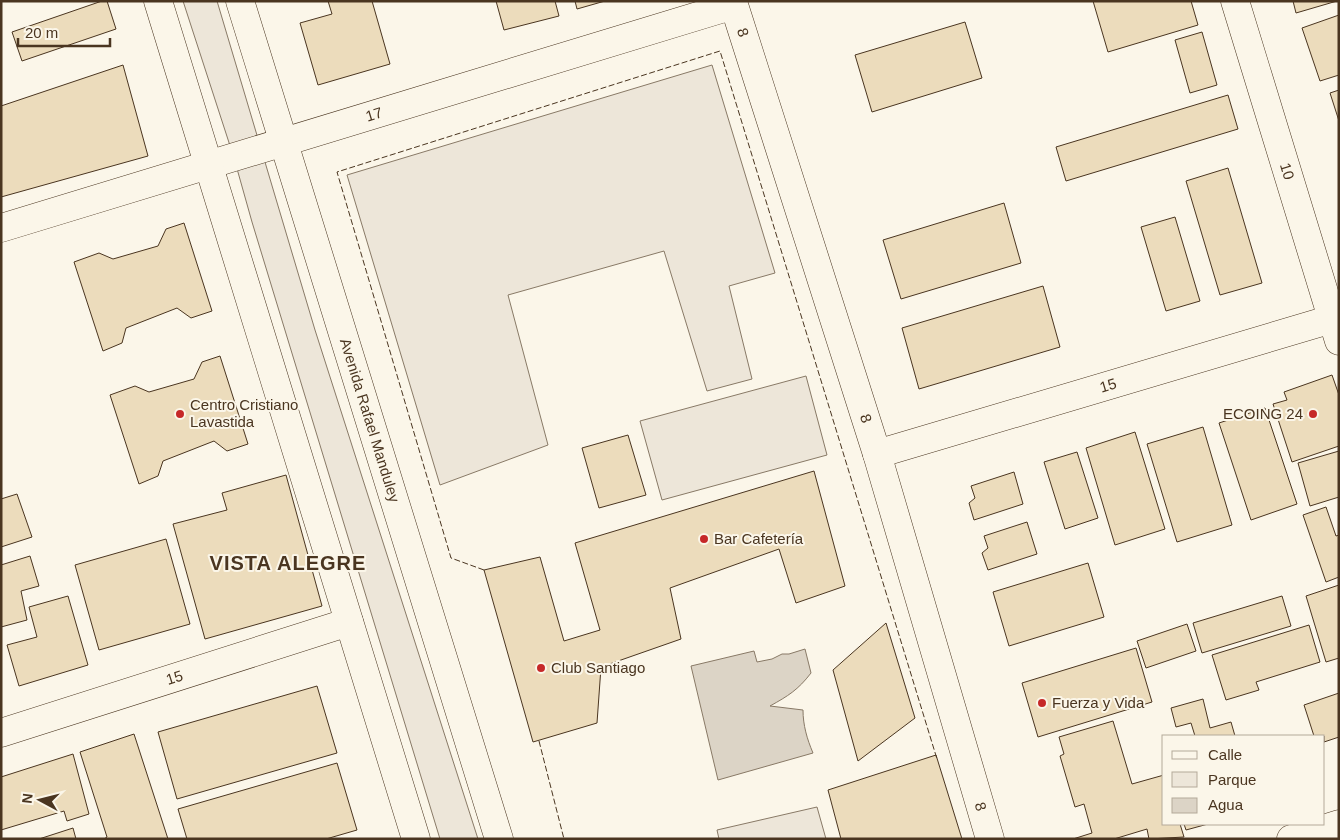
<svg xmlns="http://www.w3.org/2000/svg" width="1340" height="840" font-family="Helvetica,sans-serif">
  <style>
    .green { fill: #ede6d9; stroke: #887966 }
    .water { fill: #dcd4c6; stroke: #887966 }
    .building { fill: #ecdcbc; stroke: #4a3520 }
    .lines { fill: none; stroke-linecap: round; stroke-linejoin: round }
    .minor-casing { stroke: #4a3520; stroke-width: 29 }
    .tertiary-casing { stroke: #4a3520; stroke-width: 29 }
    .secondary-casing { stroke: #4a3520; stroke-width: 29 }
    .minor { stroke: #fbf6e9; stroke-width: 28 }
    .tertiary { stroke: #fbf6e9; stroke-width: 28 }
    .secondary { stroke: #fbf6e9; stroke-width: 28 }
    .fence { stroke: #4a3520; stroke-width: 1; stroke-dasharray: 6 2.5; stroke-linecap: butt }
    .poi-dot { fill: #c62828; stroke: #fbf6e9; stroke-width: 2 }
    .labels { text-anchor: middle; stroke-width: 4; stroke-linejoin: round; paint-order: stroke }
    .street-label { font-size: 15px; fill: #4a3520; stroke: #fbf6e9 }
    .poi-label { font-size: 15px; fill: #4a3520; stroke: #fbf6e9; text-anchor: start }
    .district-label { font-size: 20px; font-weight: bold; letter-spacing: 1px; fill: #4a3520; stroke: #fbf6e9 }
  </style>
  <rect width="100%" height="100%" fill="#fbf6e9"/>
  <g class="green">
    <polygon points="183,1 217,1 315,330 478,839 440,839 252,222 234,158"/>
    <polygon points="712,65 775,273 729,286 752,379 707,391 664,251 508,295 548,445 440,485 347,175"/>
    <polygon points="806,376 827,455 662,500 640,421"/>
    <polygon points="817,807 826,839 719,839 717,830"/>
  </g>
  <path class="water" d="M805,649l6,24c-13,17 -23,23 -41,33l33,4c0,15 4,29 10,43l-95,27 -27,-114 63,-15 3,11 15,-3 10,-5h7z"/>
  <g class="building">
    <polygon points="102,1 107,1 116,29 22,61 12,32"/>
    <polygon points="328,1 372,1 390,64 318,85 300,23 332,14"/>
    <polygon points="496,1 555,1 559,16 504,30"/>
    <polygon points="575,1 605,1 577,9"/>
    <polygon points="1093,1 1191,1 1198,25 1108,52"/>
    <polygon points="1293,1 1337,1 1296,13"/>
    <polygon points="1339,15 1339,75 1320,81 1302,28"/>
    <polygon points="965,22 982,78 872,112 855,55"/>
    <polygon points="1202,32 1217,85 1190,93 1175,40"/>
    <polygon points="123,65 148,156 1,197 1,106"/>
    <polygon points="1339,90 1339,121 1330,93"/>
    <polygon points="1228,95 1238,129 1066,181 1056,147"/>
    <polygon points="1228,168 1262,283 1220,295 1186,181"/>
    <polygon points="1004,203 1021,263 901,299 883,240"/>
    <polygon points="1175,217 1200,301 1166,311 1141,227"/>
    <polygon points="184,223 212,311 191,318 177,308 126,328 122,343 103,351 74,262 99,253 113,259 158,246 166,229"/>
    <polygon points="1043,286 1060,347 919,389 902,328"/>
    <polygon points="220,356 248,444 227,451 214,441 163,461 158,476 139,484 110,395 135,386 149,392 194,379 202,362"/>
    <polygon points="1332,375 1339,395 1339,446 1292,462 1273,404 1287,400 1284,392"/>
    <polygon points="1265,408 1297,504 1251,520 1219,423"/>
    <polygon points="1203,427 1232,525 1177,542 1147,444"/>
    <polygon points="1135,432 1165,529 1115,545 1086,448"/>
    <polygon points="628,435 646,495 599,508 582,448"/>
    <polygon points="1339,451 1339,497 1310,506 1298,463"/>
    <polygon points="1077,452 1098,518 1065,529 1044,462"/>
    <polygon points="814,471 845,586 796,603 779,549 670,588 681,639 601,667 597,723 533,742 484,570 540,557 564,641 600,630 575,543"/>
    <polygon points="1014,472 1023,504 974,520 969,503 975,498 971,486"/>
    <polygon points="286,475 322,606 205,639 173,524 227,510 222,493"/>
    <polygon points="17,494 32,537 1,547 1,499"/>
    <polygon points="1326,507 1336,536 1339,535 1339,577 1326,582 1303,515"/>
    <polygon points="1027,522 1037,554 988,570 982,553 988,548 984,536"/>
    <polygon points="166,539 190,624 99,650 75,565"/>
    <polygon points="30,556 39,586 21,591 27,620 1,627 1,565"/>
    <polygon points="1088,563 1104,617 1009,646 993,592"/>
    <polygon points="1339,585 1339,658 1326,662 1306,596"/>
    <polygon points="68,596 88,665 19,686 7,645 37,637 29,607"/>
    <polygon points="1282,596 1291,626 1202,653 1193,623"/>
    <polygon points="886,623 915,718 858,761 833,670"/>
    <polygon points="1187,624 1196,651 1146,668 1137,641"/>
    <polygon points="1309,625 1320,662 1256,682 1259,690 1226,700 1212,655"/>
    <polygon points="1136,648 1152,702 1038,737 1022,683"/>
    <polygon points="317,686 337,753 177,799 158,732"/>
    <polygon points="1339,693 1339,737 1324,742 1324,736 1314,736 1304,705"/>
    <polygon points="1203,699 1210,728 1231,722 1235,736 1195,736 1191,723 1176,727 1171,708"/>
    <polygon points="1113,721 1132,784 1164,775 1164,824 1180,824 1184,837 1149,839 1147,829 1114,839 1073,839 1092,833 1084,804 1075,807 1060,756 1064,754 1059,737"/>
    <polygon points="134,734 168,839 104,839 107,837 80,752"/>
    <polygon points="73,754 89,814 67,821 64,811 1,830 1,777"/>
    <polygon points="936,755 962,839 841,839 828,790"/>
    <polygon points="337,763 357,830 326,839 187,839 178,809"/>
    <polygon points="1184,824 1208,824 1186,830"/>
    <polygon points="73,828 76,839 39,839"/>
  </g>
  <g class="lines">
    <g class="minor-casing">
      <g id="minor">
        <path id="s1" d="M1235,1l104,340"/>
        <path id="s2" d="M877,454l462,-137"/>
        <path id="s3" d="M1,733l348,-111"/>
        <polyline points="1291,839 1339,824"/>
      </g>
    </g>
    <g class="tertiary-casing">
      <g id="tertiary">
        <path id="s4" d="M1,228l733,-223 143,449 113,385"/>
      </g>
    </g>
    <g class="secondary-casing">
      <g id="secondary">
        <polyline points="158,1 416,839"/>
        <path id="s5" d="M240,1l259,838"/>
      </g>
    </g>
    <use href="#minor" class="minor"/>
    <use href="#tertiary" class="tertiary"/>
    <use href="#secondary" class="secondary"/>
    <g class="fence">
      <polyline points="484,570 451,558 337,172 720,51 937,759"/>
      <polyline points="539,741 564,839"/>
    </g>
  </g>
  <g class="poi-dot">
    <circle cx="180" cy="414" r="5"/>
    <circle cx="1313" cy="414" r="5"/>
    <circle cx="704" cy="539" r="5"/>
    <circle cx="541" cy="668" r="5"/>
    <circle cx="1042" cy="703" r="5"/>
  </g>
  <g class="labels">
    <g class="street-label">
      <text dy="5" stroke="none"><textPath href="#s4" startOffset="795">8</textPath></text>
      <text dy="5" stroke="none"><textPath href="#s4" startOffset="390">17</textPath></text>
      <text dy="5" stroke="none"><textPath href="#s1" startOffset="178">10</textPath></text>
      <text dy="5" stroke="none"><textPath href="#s2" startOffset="241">15</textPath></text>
      <text dy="5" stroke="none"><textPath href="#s4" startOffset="1200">8</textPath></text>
      <text dy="5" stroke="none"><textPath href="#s5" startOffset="439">Avenida Rafael Manduley</textPath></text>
      <text dy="5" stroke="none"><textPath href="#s3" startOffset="182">15</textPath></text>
      <text dy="5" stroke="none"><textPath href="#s4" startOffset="1605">8</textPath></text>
    </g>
    <g class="poi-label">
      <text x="190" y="410">Centro Cristiano<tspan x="190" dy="17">Lavastida</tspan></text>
      <text x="1303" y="419" text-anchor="end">ECOING 24</text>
      <text x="714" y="544">Bar Cafetería</text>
      <text x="551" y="673">Club Santiago</text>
      <text x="1052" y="708">Fuerza y Vida</text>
    </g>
    <g class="district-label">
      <text x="288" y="570">VISTA ALEGRE</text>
    </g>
  </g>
  <rect width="1340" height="840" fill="none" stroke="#4a3520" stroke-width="5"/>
  <rect x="1162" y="735" width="162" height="90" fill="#fbf6e9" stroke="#b4a999"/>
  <rect x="1172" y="751" width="25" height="8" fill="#fbf6e9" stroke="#b4a999"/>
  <text x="1208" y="760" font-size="15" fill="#4a3520">Calle</text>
  <rect x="1172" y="772" width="25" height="15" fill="#ede6d9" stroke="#b4a999"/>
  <text x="1208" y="785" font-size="15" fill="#4a3520">Parque</text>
  <rect x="1172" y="798" width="25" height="15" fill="#dcd4c6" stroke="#b4a999"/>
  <text x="1208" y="810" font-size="15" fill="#4a3520">Agua</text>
  <g transform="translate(40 800) rotate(277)" stroke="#fbf6e9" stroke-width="4" paint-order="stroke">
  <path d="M0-4L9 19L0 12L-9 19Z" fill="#4a3520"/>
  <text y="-8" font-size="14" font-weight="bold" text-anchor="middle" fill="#4a3520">N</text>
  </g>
  <path d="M18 38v8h92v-8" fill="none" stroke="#4a3520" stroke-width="2.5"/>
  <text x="25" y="38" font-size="15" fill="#4a3520" stroke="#fbf6e9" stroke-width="4" paint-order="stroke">20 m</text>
</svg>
